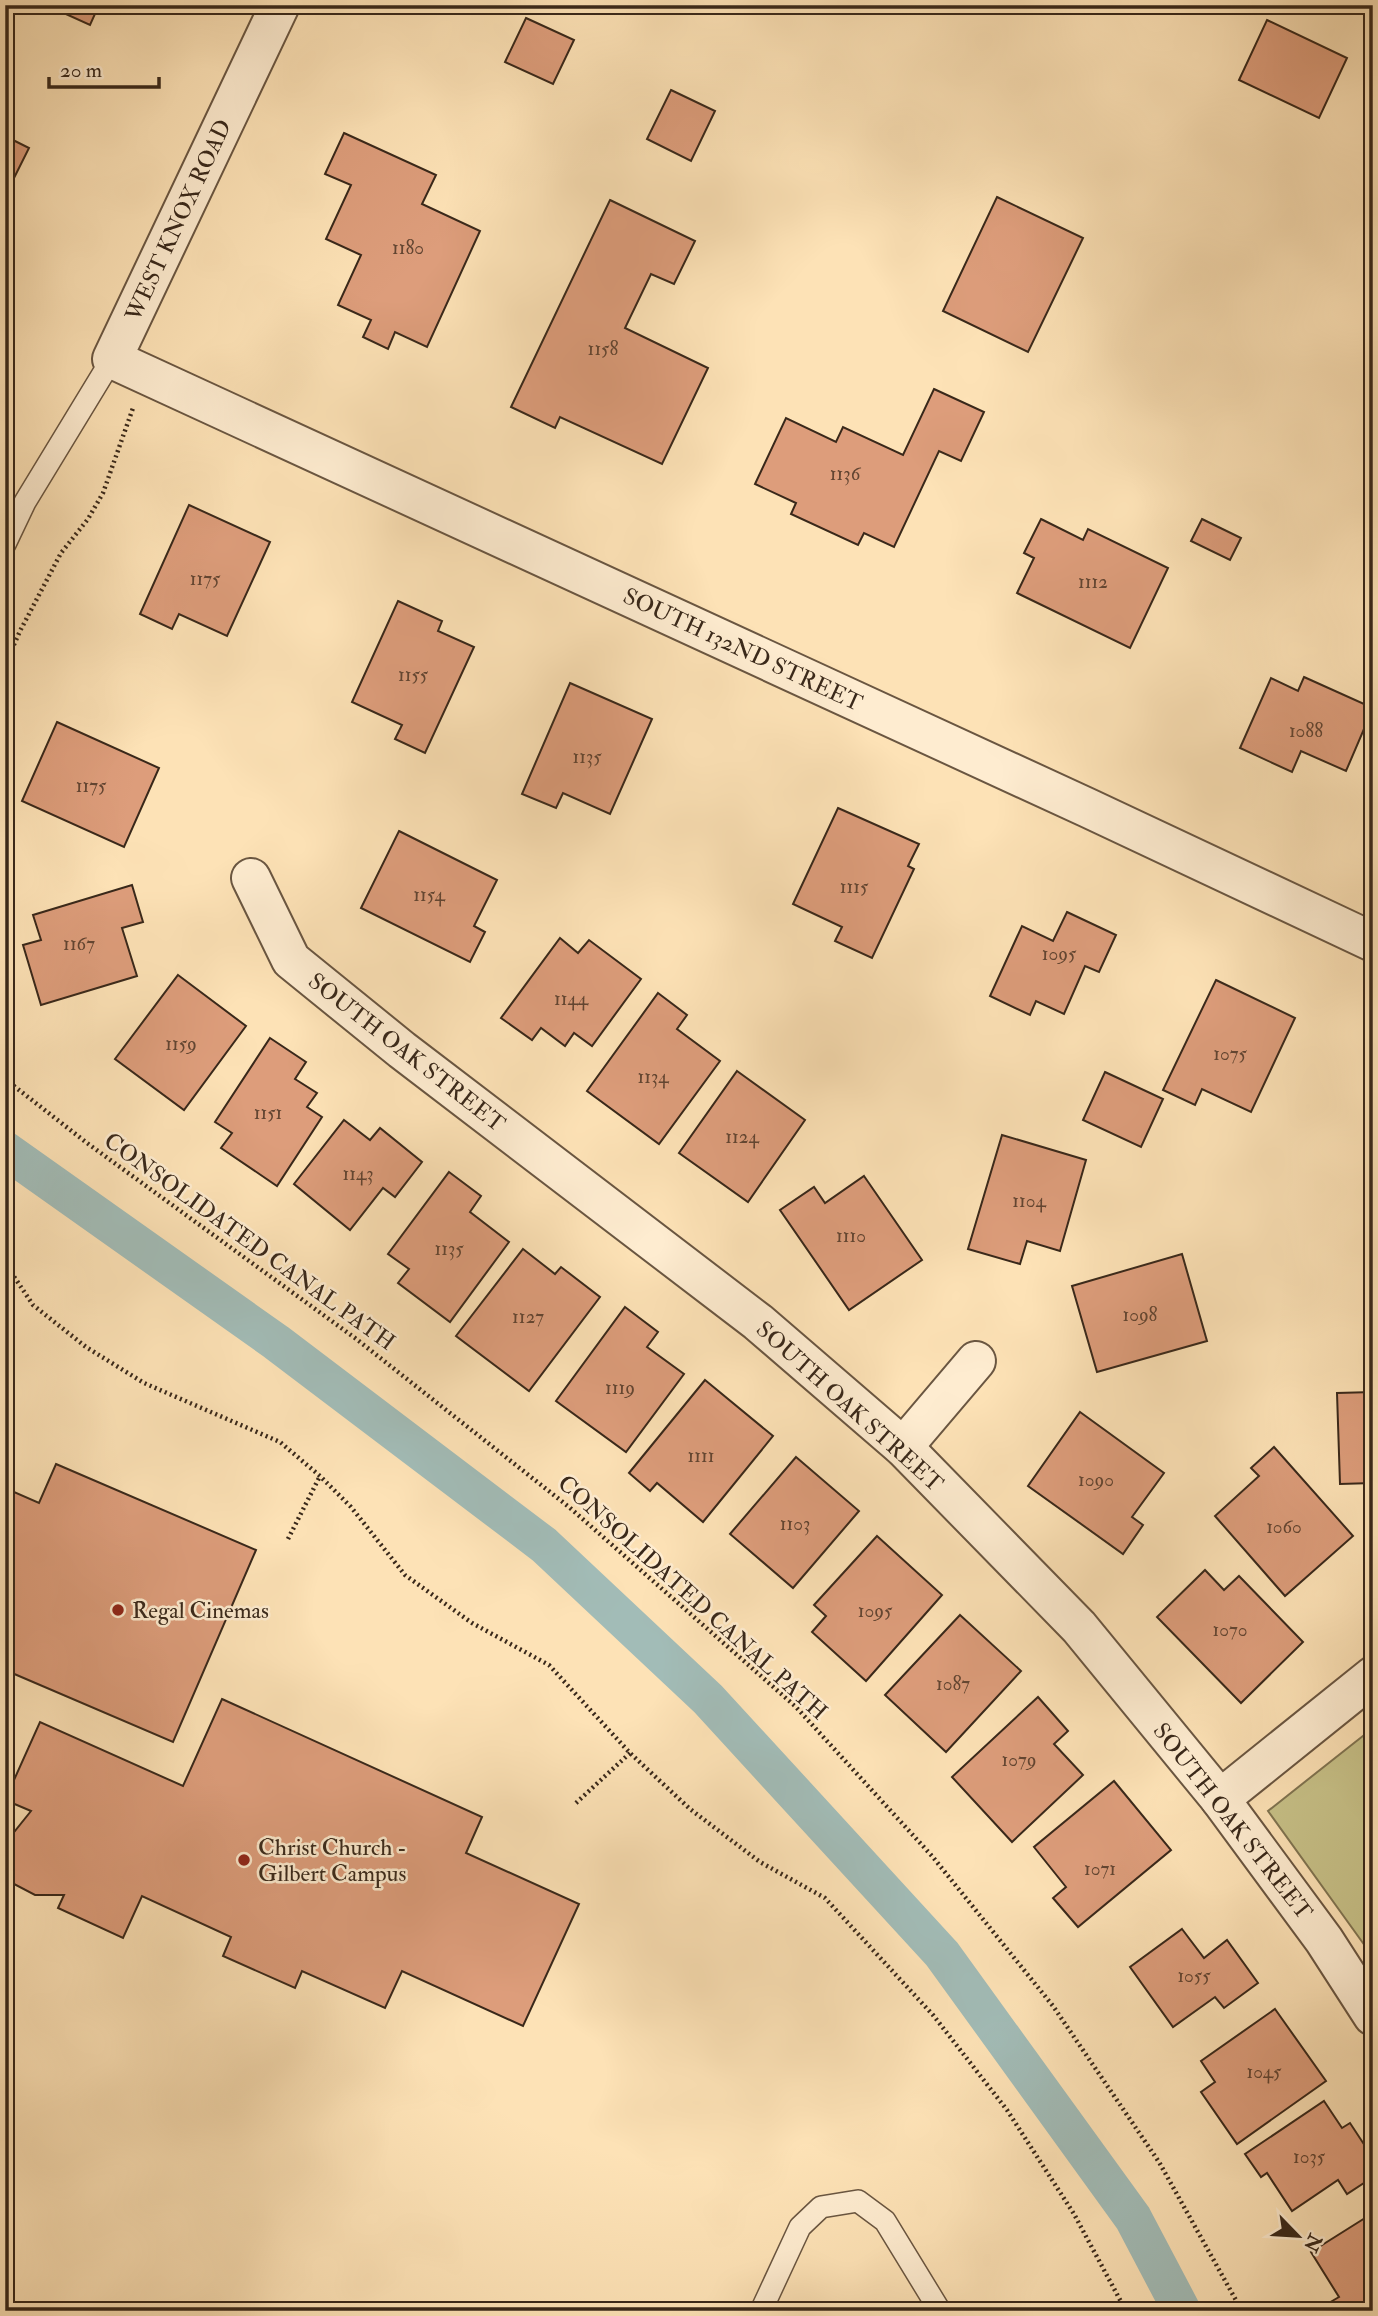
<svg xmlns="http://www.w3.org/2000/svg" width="1378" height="2316" font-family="'IM FELL Double Pica',serif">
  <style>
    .green { fill: #c7c188; stroke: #807451; stroke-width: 2 }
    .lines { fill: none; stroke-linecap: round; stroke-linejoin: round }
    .canal { stroke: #a2bcb7; stroke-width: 38 }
    .building { fill: #dd9d7b; stroke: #39281a; stroke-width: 2 }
    .lane-casing { stroke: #6a5641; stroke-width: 24 }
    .street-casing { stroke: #6a5641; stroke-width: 42 }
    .path { stroke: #39281a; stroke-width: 4.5; stroke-dasharray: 2 3.5; stroke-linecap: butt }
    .lane { stroke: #feecd0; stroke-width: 21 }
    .street { stroke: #feecd0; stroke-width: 38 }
    .poi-dot { fill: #8f2418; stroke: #feecd0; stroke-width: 2.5 }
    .labels { text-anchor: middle; stroke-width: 5; stroke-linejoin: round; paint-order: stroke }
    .number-label { font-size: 19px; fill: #624532 }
    .street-label { font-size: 23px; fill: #39281a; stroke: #feecd0 }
    .poi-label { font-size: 23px; fill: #39281a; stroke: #feecd0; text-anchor: start }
  </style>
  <rect width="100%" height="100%" fill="#fde2b6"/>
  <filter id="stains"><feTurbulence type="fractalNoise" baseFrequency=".00286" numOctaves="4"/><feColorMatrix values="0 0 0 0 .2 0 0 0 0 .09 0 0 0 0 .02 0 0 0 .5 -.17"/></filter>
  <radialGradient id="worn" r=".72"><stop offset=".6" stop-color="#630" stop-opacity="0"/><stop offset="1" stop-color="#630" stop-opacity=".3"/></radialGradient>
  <polygon class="green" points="1373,1728 1373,1957 1268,1811"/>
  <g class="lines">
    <polyline class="canal" points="5,1150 276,1342 544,1545 708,1699 942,1954 1133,2218 1182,2311"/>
  </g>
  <g class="building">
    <polygon points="46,5 99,5 90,25"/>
    <polygon points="526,18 574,40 553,84 505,62"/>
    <polygon points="1267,20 1347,58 1319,118 1239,80"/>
    <polygon points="671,90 715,111 691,161 647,139"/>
    <polygon points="344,133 436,175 422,204 480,231 427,347 395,332 388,349 363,337 371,320 338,305 361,255 326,239 351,185 325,174"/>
    <polygon points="5,136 29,148 5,196"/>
    <polygon points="997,197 1083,238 1028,352 943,311"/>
    <polygon points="610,200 695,241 674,284 651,274 625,328 708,368 662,464 560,417 555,428 511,407"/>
    <polygon points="934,389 984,412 961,461 939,451 894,547 864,533 858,545 791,514 796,503 755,484 786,418 836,442 843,427 903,455"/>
    <polygon points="189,505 270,542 227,636 179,614 172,629 140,614"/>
    <polygon points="1041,519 1083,540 1088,529 1168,568 1130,648 1017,593 1034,558 1024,553"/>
    <polygon points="1202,519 1241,538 1230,560 1191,541"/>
    <polygon points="398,601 442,621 438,631 474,647 425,753 395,739 402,725 352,702"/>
    <polygon points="1304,677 1373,708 1346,771 1301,751 1292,772 1240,748 1271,678 1298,691"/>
    <polygon points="570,683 652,719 610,814 563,793 556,808 522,794"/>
    <polygon points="57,722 159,768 124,847 22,801"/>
    <polygon points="838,808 919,844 908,866 914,869 872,958 835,941 842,927 793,904"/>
    <polygon points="399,831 497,880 474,926 485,932 470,962 361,908"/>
    <polygon points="132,885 143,922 122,928 137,976 41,1005 23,945 41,940 33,915"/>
    <polygon points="1067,912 1116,935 1099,972 1085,966 1064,1014 1036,1001 1030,1015 990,996 1022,926 1053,941"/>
    <polygon points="560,938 578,953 589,940 641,979 592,1046 574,1033 565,1046 541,1028 532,1040 501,1018"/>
    <polygon points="178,975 246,1026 184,1110 115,1059"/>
    <polygon points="1216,980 1295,1018 1251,1112 1202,1089 1195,1105 1163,1090"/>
    <polygon points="658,993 687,1015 677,1029 720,1061 659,1144 587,1091"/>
    <polygon points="270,1038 306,1062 295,1079 317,1093 307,1107 322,1117 277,1186 221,1148 232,1133 215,1122"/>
    <polygon points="737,1071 805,1120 748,1202 679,1153"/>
    <polygon points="1105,1072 1163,1099 1141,1147 1083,1120"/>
    <polygon points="344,1120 370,1140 380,1128 422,1162 395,1197 383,1188 350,1230 294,1184"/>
    <polygon points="1002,1135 1086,1160 1060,1251 1027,1241 1020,1264 968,1249"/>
    <polygon points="449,1172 481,1196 470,1212 509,1242 450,1322 398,1283 409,1269 388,1254"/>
    <polygon points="864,1176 922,1260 849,1310 780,1210 814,1187 825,1203"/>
    <polygon points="523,1249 555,1274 561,1267 600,1297 529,1391 456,1336"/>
    <polygon points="1182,1254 1207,1341 1097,1372 1072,1286"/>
    <polygon points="625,1307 658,1332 647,1347 684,1374 626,1452 556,1401"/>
    <polygon points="705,1380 773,1436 703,1522 657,1483 650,1491 629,1473"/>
    <polygon points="1373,1392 1373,1483 1340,1484 1337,1393"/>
    <polygon points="1080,1412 1164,1473 1132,1517 1143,1525 1123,1554 1028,1486"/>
    <polygon points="1274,1447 1353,1536 1285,1596 1215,1516 1259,1476 1251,1468"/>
    <polygon points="796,1457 859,1511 793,1588 730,1534"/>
    <polygon points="56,1464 256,1550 173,1742 5,1670 5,1488 39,1503"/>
    <polygon points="877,1536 942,1595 866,1681 812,1632 826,1616 814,1605"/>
    <polygon points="1205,1570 1224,1590 1239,1576 1303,1642 1241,1703 1157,1617"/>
    <polygon points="960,1615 1021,1671 946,1752 885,1695"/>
    <polygon points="1038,1697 1068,1731 1054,1744 1083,1775 1012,1842 952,1777"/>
    <polygon points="222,1699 482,1817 466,1853 579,1904 523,2026 402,1971 385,2008 302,1971 295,1988 223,1956 231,1937 142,1896 123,1938 58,1908 64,1895 35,1895 14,1884 5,1866 5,1854 11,1836 31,1811 5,1800 40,1722 183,1786"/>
    <polygon points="1114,1781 1171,1850 1078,1927 1053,1898 1066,1887 1034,1847"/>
    <polygon points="1182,1929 1204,1958 1227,1940 1258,1983 1224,2008 1215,1997 1173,2027 1130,1967"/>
    <polygon points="1275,2009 1326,2081 1237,2144 1201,2092 1215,2082 1201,2061"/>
    <polygon points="1324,2101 1342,2128 1350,2123 1373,2158 1373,2177 1347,2194 1338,2180 1292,2211 1267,2173 1261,2177 1245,2154"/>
    <polygon points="1373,2213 1373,2311 1331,2311 1327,2304 1339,2297 1311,2252"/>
  </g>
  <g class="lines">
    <g class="lane-casing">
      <g id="lane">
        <polyline points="5,544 25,502 112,359"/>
        <polyline points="761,2311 800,2227 821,2207 858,2201 885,2221 940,2311"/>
      </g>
    </g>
    <g class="street-casing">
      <g id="street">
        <polyline points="280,5 112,359 1088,808 1373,942"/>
        <polyline points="251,878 291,960 402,1050 758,1322 903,1447 1079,1627 1220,1799 1324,1940 1373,2016"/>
        <polyline points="903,1447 976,1361"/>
        <polyline points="1220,1799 1373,1676"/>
      </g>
    </g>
    <g class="path">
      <polyline points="5,665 20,631 61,553 88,519 103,493 133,408"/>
      <polyline points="5,1079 87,1143 355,1338 569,1507 795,1706 932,1856 1053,2006 1159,2162 1242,2311"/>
      <polyline points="5,1263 33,1305 86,1347 144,1383 280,1442 320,1476 351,1507 405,1575 472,1623 549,1665 630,1753 690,1809 760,1862 825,1898 933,2015 1007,2110 1074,2214 1126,2311"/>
      <polyline points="288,1539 320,1476"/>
      <polyline points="576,1803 630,1753"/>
    </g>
    <use href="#lane" class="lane"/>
    <use href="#street" class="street"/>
  </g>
  <g class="poi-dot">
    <circle cx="118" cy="1610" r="7"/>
    <circle cx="244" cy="1860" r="7"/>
  </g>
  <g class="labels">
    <g class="number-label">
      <text x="408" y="254">1180</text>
      <text x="603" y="355">1158</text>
      <text x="845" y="480">1136</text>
      <text x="205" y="585">1175</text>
      <text x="1093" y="588">1112</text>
      <text x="413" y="681">1155</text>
      <text x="1306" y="737">1088</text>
      <text x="587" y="763">1135</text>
      <text x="91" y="792">1175</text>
      <text x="854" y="893">1115</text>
      <text x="429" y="901">1154</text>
      <text x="79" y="950">1167</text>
      <text x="1059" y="960">1095</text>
      <text x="571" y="1005">1144</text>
      <text x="181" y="1050">1159</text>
      <text x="1230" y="1060">1075</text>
      <text x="653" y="1083">1134</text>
      <text x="268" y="1119">1151</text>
      <text x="742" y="1143">1124</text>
      <text x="358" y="1180">1143</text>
      <text x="1029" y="1207">1104</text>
      <text x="851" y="1242">1110</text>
      <text x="449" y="1255">1135</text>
      <text x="1140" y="1321">1098</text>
      <text x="528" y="1323">1127</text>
      <text x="620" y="1394">1119</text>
      <text x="701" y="1462">1111</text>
      <text x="1096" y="1486">1090</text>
      <text x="795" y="1530">1103</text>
      <text x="1284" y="1533">1060</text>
      <text x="875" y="1617">1095</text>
      <text x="1230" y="1636">1070</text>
      <text x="953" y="1690">1087</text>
      <text x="1019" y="1766">1079</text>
      <text x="1100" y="1875">1071</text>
      <text x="1194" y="1982">1055</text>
      <text x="1264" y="2078">1045</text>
      <text x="1309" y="2163">1035</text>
    </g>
    <g class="street-label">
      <text transform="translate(178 220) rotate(-65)" y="8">WEST KNOX ROAD</text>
      <text transform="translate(743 649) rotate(25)" y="8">SOUTH 132ND STREET</text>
      <text transform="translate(407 1052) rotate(38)" y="8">SOUTH OAK STREET</text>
      <text transform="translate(250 1241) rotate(36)" y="8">CONSOLIDATED CANAL PATH</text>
      <text transform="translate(850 1406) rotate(42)" y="8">SOUTH OAK STREET</text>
      <text transform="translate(693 1597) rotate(42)" y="8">CONSOLIDATED CANAL PATH</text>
      <text transform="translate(1233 1821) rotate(52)" y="8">SOUTH OAK STREET</text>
    </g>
    <g class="poi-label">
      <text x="132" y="1618">Regal Cinemas</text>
      <text x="258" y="1855">Christ Church -<tspan x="258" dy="26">Gilbert Campus</tspan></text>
    </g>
  </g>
  <rect width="1378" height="2316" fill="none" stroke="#fde2b6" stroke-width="28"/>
  <rect x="7" y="7" width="1364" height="2302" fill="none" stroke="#39281a" stroke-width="3.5"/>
  <rect x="14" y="14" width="1350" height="2288" fill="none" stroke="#39281a" stroke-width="2"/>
  <g transform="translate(1298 2236) rotate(115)" stroke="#feecd0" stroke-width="5" paint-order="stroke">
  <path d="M0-5L12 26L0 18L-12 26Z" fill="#39281a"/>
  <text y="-10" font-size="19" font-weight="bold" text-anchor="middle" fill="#39281a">N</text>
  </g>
  <path d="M49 77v10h110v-10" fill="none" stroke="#39281a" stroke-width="3.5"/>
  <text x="60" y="77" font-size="21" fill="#39281a" stroke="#feecd0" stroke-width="5" paint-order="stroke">20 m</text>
  <rect width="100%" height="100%" filter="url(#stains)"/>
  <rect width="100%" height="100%" fill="url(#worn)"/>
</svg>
